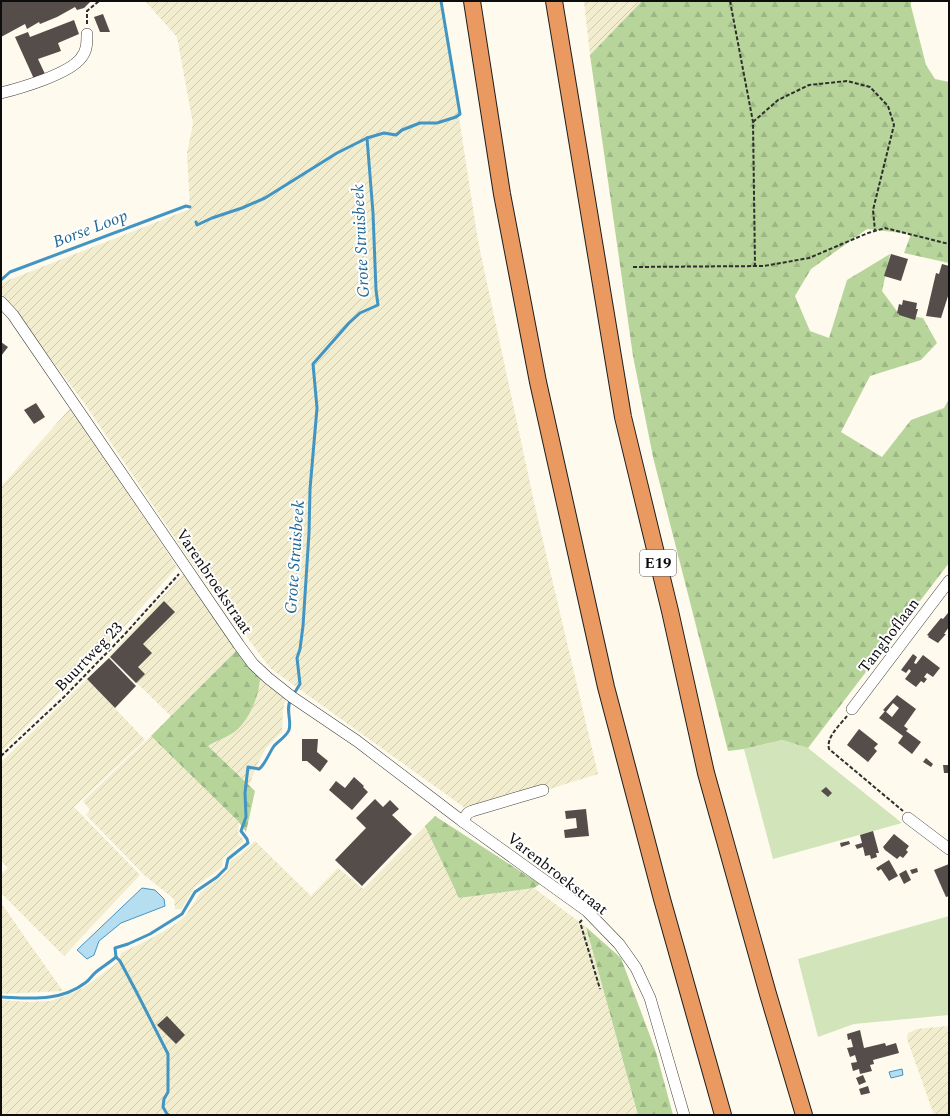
<svg xmlns="http://www.w3.org/2000/svg" width="950" height="1116" font-family="Spectral,serif">
  <style>
    .farmland { fill: url(#farmland-furrows) }
    .grass { fill: #d2e5ba }
    .forest { fill: url(#forest-firs) }
    .water { fill: #b6def1; stroke: #4295c3 }
    .lines { fill: none; stroke-linecap: round; stroke-linejoin: round }
    .stream { stroke: #4295c3; stroke-width: 3 }
    .building { fill: #544d4a }
    .minor-casing { stroke: #404040; stroke-width: 12 }
    .highway-casing { stroke: #1e1e1e; stroke-width: 18 }
    .path { stroke: #2f2f2f; stroke-width: 2; stroke-dasharray: 4 2; stroke-linecap: butt }
    .minor { stroke: #fff; stroke-width: 11 }
    .highway { stroke: #ea9960; stroke-width: 16 }
    .labels { text-anchor: middle; stroke-width: 4; stroke-linejoin: round; paint-order: stroke }
    .shield { fill: #fff; stroke: #565656; stroke-width: 1 }
    .shield-label { font-size: 15px; font-weight: bold; fill: #0d0d0d }
    .street-label { font-size: 16px; fill: #0d0d0d; stroke: #fff }
    .water-label { font-size: 17px; font-style: italic; fill: #1f6795; stroke: #fff }
  </style>
  <defs>
    <pattern id="farmland-furrows" width="10" height="10" patternUnits="userSpaceOnUse"><rect width="10" height="10" fill="#f2edcf"/><path d="M-1 1l2-2M0 10L10 0M9 11l2-2" fill="none" stroke="#cecab1"/></pattern>
    <pattern id="forest-firs" width="22" height="20" patternUnits="userSpaceOnUse"><rect width="22" height="20" fill="#b7d59a"/><path d="M5 1l3.5 6h-7zM16 11l3.5 6h-7z" fill="#9cb684"/></pattern>
  </defs>
  <rect width="100%" height="100%" fill="#fefaed"/>
  <g class="farmland">
    <polygon points="145,1 441,1 478,241 536,511 598,774 472,813 270,668 191,562 85,404 1,293 1,283 190,209 187,153 193,124 177,37"/>
    <polygon points="584,1 642,1 590,55"/>
    <polygon points="71,407 177,567 126,625 1,752 1,487"/>
    <polygon points="185,572 237,650 171,716 109,656"/>
    <polygon points="260,675 286,697 283,710 282,732 266,748 257,765 249,785 208,746 237,730"/>
    <polygon points="87,679 145,740 74,807 140,875 64,956 1,893 1,874 8,868 1,861 1,762"/>
    <polygon points="151,736 239,821 238,834 243,839 243,842 223,858 222,867 195,887 181,909 175,909 174,899 144,875 86,815 90,810 83,801"/>
    <polygon points="425,826 459,898 534,888 586,927 638,1115 1,1115 1,1000 27,1002 50,1001 65,996 83,988 118,962 121,953 150,939 176,924 186,915 201,892 227,872 231,860 241,854 255,841 311,896 338,868 363,889"/>
    <polygon points="1,903 48,970 63,991 1,994"/>
    <polygon points="949,1026 949,1115 934,1115 907,1039 908,1033 917,1029"/>
  </g>
  <g class="grass">
    <polygon points="782,740 808,748 902,823 773,859 744,749"/>
    <polygon points="949,916 949,1015 854,1024 818,1037 798,959"/>
  </g>
  <g class="forest">
    <polygon points="642,1 911,1 911,6 926,65 935,79 949,82 949,263 904,253 911,234 867,229 811,269 795,296 810,331 829,338 847,280 890,254 882,291 899,314 923,318 937,343 921,360 870,376 841,432 882,457 911,420 944,408 949,399 949,563 808,748 782,740 744,749 728,751 653,457 633,356 590,55"/>
    <path d="M237,650l23,25c0,19 -9,41 -22,54 -6,6 -22,12 -30,17l47,45 -9,41 -8,-11 -87,-85z"/>
    <polygon points="435,816 540,884 534,888 459,898 425,826"/>
    <polygon points="586,927 621,958 656,1052 673,1115 638,1115"/>
  </g>
  <g class="water">
    <polygon points="142,888 155,890 164,899 165,906 121,923 99,941 94,955 87,959 77,950"/>
    <polygon points="902,1069 903,1075 891,1078 889,1072"/>
  </g>
  <g class="lines">
    <g class="stream">
      <polyline points="196,222 197,225 212,218 242,208 265,198 337,153 367,138"/>
      <polyline points="1,280 10,272 186,206 190,207"/>
      <polyline points="295,692 300,684 297,658 300,649 303,626 309,533 310,489 317,408 313,364 349,323 360,313 378,305 376,290 373,213 367,138 384,133 396,135 402,130 420,123 437,123 456,117 460,114 441,1"/>
      <path d="M1,997c29,1 59,5 84,-14 5,-3 7,-8 11,-11 6,-5 13,-9 20,-15"/>
      <path d="M169,1115l-2,-1 -4,-7 1,-8 4,-7v-38l-31,-61 -17,-32 -4,-4 -1,-9 13,-4 22,-10 32,-20 13,-22 22,-15 9,-9 2,-9 20,-16 -1,-4 -6,-8 5,-14 -1,-24 3,-26 11,2c6,-4 10,-16 15,-23 4,-5 12,-9 15,-16 3,-10 -4,-21 2,-31"/>
    </g>
  </g>
  <g class="building">
    <polygon points="1,1 91,1 84,8 77,10 75,7 57,17 40,24 39,22 27,29 25,24 1,37"/>
    <polygon points="103,14 110,32 100,32 94,17"/>
    <polygon points="74,20 79,34 58,43 61,51 38,59 45,74 34,79 15,37 28,32 30,37"/>
    <polygon points="891,254 908,259 901,281 884,276"/>
    <polygon points="942,264 949,266 949,293 941,318 926,316 936,273 939,274"/>
    <polygon points="903,300 917,303 916,309 918,309 915,320 899,315 899,314 897,313 899,304 902,305"/>
    <polygon points="1,342 8,347 1,356"/>
    <polygon points="36,403 45,417 34,424 24,410"/>
    <polygon points="164,601 175,612 143,644 152,653 138,667 145,674 136,683 110,657"/>
    <polygon points="948,613 949,614 949,627 944,634 946,634 938,643 928,637 929,636 927,635 941,618 943,619"/>
    <polygon points="913,654 917,657 914,663 916,664 923,655 940,668 933,677 927,673 924,677 927,679 924,683 921,681 916,687 905,679 911,671 909,669 906,673 901,670"/>
    <polygon points="109,658 136,686 115,708 87,679"/>
    <polygon points="897,695 916,709 904,726 908,729 906,731 921,742 912,754 898,743 903,736 879,718 885,711 892,717 899,708 893,703 886,712 883,710"/>
    <polygon points="859,729 878,744 874,748 877,751 868,762 847,745"/>
    <polygon points="302,739 318,739 317,752 328,761 320,772 307,761 302,761"/>
    <polygon points="926,758 933,764 931,767 923,762"/>
    <polygon points="943,765 949,765 949,773 944,773"/>
    <polygon points="354,777 364,786 363,787 368,792 352,810 329,790 336,781 345,788"/>
    <polygon points="826,787 832,793 828,797 821,791"/>
    <polygon points="375,799 383,807 390,800 399,809 392,815 412,834 362,886 335,860 366,828 356,818"/>
    <polygon points="586,809 589,836 565,838 564,830 577,828 576,818 566,819 565,811"/>
    <polygon points="873,831 879,853 876,853 877,857 871,859 870,855 865,856 863,847 857,849 855,845 862,843 860,835"/>
    <polygon points="894,834 909,846 906,850 908,852 903,858 900,856 897,859 885,850 883,847"/>
    <polygon points="849,841 850,844 841,847 840,843"/>
    <polygon points="889,860 898,876 889,881 881,869 878,871 876,868"/>
    <polygon points="949,864 949,896 946,897 934,870"/>
    <polygon points="917,868 918,872 912,874 910,870"/>
    <polygon points="906,870 911,880 904,884 899,874"/>
    <polygon points="167,1016 185,1035 176,1044 157,1025"/>
    <polygon points="860,1030 864,1048 885,1043 886,1046 896,1043 899,1053 873,1060 874,1064 870,1065 872,1071 860,1074 859,1069 853,1071 851,1063 857,1062 855,1055 850,1057 847,1048 853,1047 851,1039 848,1040 847,1034"/>
    <polygon points="863,1075 866,1082 859,1085 856,1078"/>
    <polygon points="868,1086 870,1093 861,1095 859,1089"/>
  </g>
  <g class="lines">
    <g class="minor-casing">
      <g id="minor">
        <path d="M1,93c20,-5 68,-19 80,-35 6,-7 6,-15 6,-24"/>
        <polyline points="1,302 13,315 239,645 253,664 268,678 292,697 357,741 462,821 587,911 619,944 636,968 650,998 684,1115"/>
        <polyline points="852,709 949,581"/>
        <polyline points="908,818 949,849"/>
        <polyline points="462,821 468,813 472,811 543,790"/>
      </g>
    </g>
    <g class="highway-casing">
      <g id="highway">
        <polyline points="472,1 502,194 538,382 606,687 662,899 723,1115"/>
        <polyline points="554,1 623,417 670,611 706,773 768,994 804,1115"/>
      </g>
    </g>
    <g class="path">
      <polyline points="730,1 753,122 755,266"/>
      <polyline points="87,24 87,11 99,1"/>
      <polyline points="753,122 778,100 809,85 847,81 870,87 888,106 894,125 873,210 875,231"/>
      <polyline points="633,267 764,266 809,258 868,233 885,228 949,244"/>
      <path d="M847,716c-7,9 -21,21 -18,33l74,62"/>
      <polyline points="1,756 64,697 125,634 179,574"/>
      <polyline points="582,920 580,922 600,989"/>
    </g>
    <use href="#minor" class="minor"/>
    <use href="#highway" class="highway"/>
  </g>
  <g class="labels">
    <rect class="shield" x="640" y="550" width="36" height="26" rx="3"/>
    <g class="shield-label">
      <text x="658" y="568">E19</text>
    </g>
    <g class="street-label">
      <text transform="translate(215 581) rotate(56)" y="6">Varenbroekstraat</text>
      <text transform="translate(888 635) rotate(-53)" y="6">Tanghoflaan</text>
      <text transform="translate(88 656) rotate(-46)" y="6">Buurtweg 23</text>
      <text transform="translate(558 873) rotate(38)" y="6">Varenbroekstraat</text>
    </g>
    <g class="water-label">
      <text transform="translate(90 228) rotate(-21)" y="6">Borse Loop</text>
      <text transform="translate(360 241) rotate(-93)" y="6">Grote Struisbeek</text>
      <text transform="translate(294 557) rotate(-86)" y="6">Grote Struisbeek</text>
    </g>
  </g>
  <rect width="950" height="1116" fill="none" stroke="#0d0d0d" stroke-width="4"/>
</svg>
